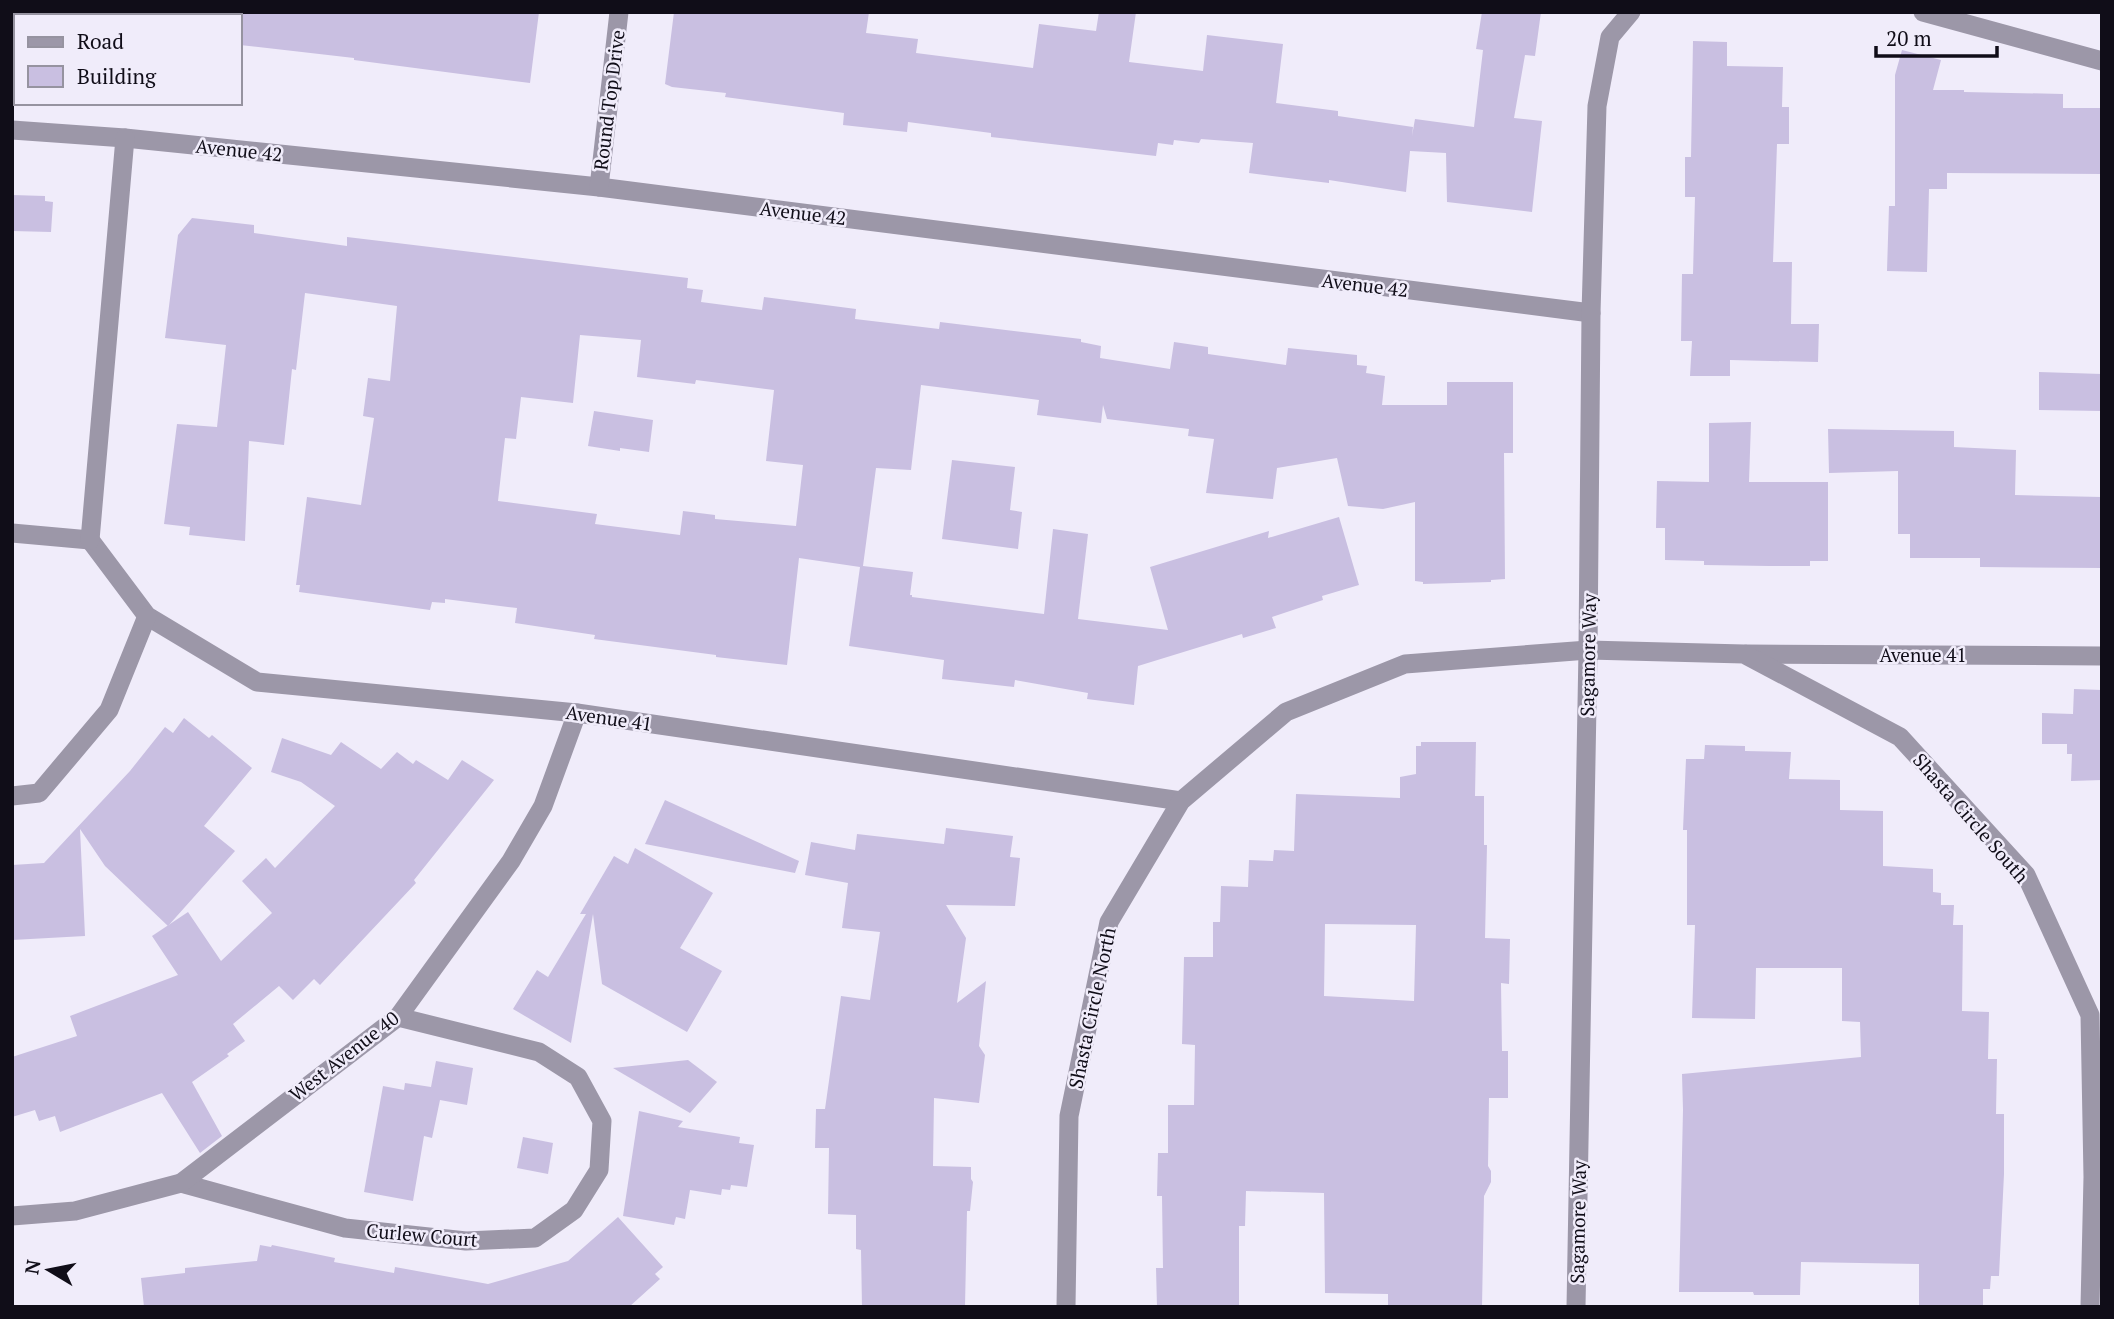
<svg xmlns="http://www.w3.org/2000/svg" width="2114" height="1319" font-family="'PT Serif',serif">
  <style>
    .building { fill: #c9bfe1; fill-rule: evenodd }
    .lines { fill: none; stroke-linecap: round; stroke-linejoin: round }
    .minor { stroke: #9c97a8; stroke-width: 19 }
    .labels { text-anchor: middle; stroke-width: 5; stroke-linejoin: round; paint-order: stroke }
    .street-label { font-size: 19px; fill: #100d18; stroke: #f0ecfa }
  </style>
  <rect width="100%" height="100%" fill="#f0ecfa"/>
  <g class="building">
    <polygon points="240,12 539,12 530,83 354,60 354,58 240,45"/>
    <polygon points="674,12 869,12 866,33 918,39 916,53 1033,68 1039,24 1096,31 1099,12 1136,12 1129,62 1203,71 1207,35 1283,44 1276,103 1338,111 1338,116 1413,127 1412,136 1415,119 1474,127 1483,50 1476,49 1482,12 1541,12 1535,56 1525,55 1514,118 1542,121 1532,212 1447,202 1446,153 1410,151 1406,192 1329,180 1329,183 1249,173 1253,143 1201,139 1199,143 1174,140 1173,145 1158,143 1156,156 991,137 991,133 908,122 907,132 843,125 844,113 725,97 726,93 672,87 665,84"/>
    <polygon points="1693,41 1727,42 1727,66 1783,67 1782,107 1789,107 1789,144 1777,144 1773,262 1792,262 1791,324 1819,324 1818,362 1730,360 1730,376 1690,376 1692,341 1681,341 1682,274 1693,274 1695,197 1685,197 1685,157 1691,157"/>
    <polygon points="1902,50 1941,60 1933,90 1964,90 1964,92 2063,94 2063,108 2102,108 2102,174 1947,173 1947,189 1929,189 1927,272 1887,271 1889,206 1895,206 1895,75"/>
    <polygon points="12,195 45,196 45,201 53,202 51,232 12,231"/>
    <path d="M192,218l62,7v8l93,13v-9l341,41 -1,10 16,2 -2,12 61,8 2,-13 92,12 -1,10 84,10 1,-7 141,17v3l20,4 -1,12 70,11 4,-27 34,5v7l78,11 2,-17 69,7v10l10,1 -1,7 19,3 -3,29h65v-23h66v71h-9l1,126 -14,1v2l-68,2v-2l-8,-1v-79l-32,7 -35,-3 -11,-48 -60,10 -4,31 -67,-6 8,-54 -26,-3 1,-7 -82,-10 -4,-14 -2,18 -64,-8 2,-15 -118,-15 -10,85 -35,-2 -13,98 50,6 -3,23h2v2l132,17 9,-85 35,5 -10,85 90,11 -18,-63 119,-36 -1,7 71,-21 20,68 -37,11 1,4 -51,17 4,11 -33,10 -1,-4 -104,32 -4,39 -47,-6 1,-6 -73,-13 -1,7 -72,-8 2,-19 -95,-14 11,-79 -61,-9 -12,107 -71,-8v-2l-122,-16 1,-4 -80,-12 2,-15 -72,-9v4l-13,-1 -2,8 -131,-18 1,-7h-4l11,-88 54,8 13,-87 -11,-2 5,-38 22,3 7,-75 -92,-13 -9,77 -4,-1 -8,76 -35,-4 -4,100 -56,-6 1,-8 -26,-3 13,-100 40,3 9,-82 -61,-7 13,-103zM580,335l61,5 -4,37 58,7 1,-4 78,10 -8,71 37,4 -7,61 -81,-7v-4l-32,-4 -3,24 -85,-11 2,-10 -99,-13 7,-63 11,1 5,-42 52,6z"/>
    <polygon points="2039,372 2102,374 2102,411 2039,410"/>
    <polygon points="594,411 653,420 649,452 620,448 620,451 588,446"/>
    <polygon points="1751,422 1749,482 1828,482 1828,561 1810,561 1810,566 1769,566 1704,565 1704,561 1665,560 1665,528 1656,528 1657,481 1709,482 1709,423"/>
    <polygon points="1828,429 1954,431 1954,447 2016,450 2015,495 2102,497 2102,568 1980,567 1980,558 1910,558 1910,534 1898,534 1898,471 1829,473"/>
    <polygon points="952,460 1015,467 1010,510 1022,512 1018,549 942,539"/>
    <polygon points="2074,689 2102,690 2102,780 2071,781 2072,754 2067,754 2067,744 2042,744 2042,713 2073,714"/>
    <polygon points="184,718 209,738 212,735 252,768 204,826 235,851 168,926 105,866 80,829 85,936 12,940 12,865 44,863 130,771 165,727 173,733"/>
    <polygon points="282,738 331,755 341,742 381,769 397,752 413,764 416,760 448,780 462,760 494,780 414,880 416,883 320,985 314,979 293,1000 279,986 233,1024 245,1041 227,1054 229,1056 192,1082 222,1136 200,1153 162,1093 60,1132 55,1116 39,1121 35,1110 12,1117 12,1057 77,1036 70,1016 178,975 152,936 188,912 221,961 272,913 242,881 266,858 275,868 335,806 301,782 271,772"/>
    <path d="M1421,742h55l-1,54h9v49h3l-2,93 25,1 -1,45 -8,-1 1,68h6v47h-19l-1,68 3,5v11l-7,14 -2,111h-94v-13l-63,-1 -1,-100 -78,-2 -1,35h-6v81h-82l-1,-39h7l-1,-72h-5l1,-43h10v-48h26l1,-60 -13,-1 2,-87h29v-35h7l1,-36 27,1 1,-27 24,1 1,-11 20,1 2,-57 104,4v-21l16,-3v-28h5zM1325,924l91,1 -2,76 -90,-5z"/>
    <polygon points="1705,745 1745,746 1745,751 1791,752 1789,779 1840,780 1840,810 1883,811 1883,866 1933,869 1933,892 1941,893 1941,905 1954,905 1953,925 1963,925 1962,1011 1989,1012 1988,1059 1997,1059 1996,1114 2004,1114 2004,1174 1999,1276 1991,1276 1990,1289 1983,1289 1983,1307 1919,1307 1919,1264 1801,1262 1800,1295 1754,1295 1753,1292 1679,1292 1683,1110 1682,1074 1861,1057 1860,1022 1842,1021 1842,968 1756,968 1755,1019 1692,1018 1695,925 1687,925 1687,830 1683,830 1686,759 1704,759"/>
    <polygon points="665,800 799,861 795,873 645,844"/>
    <polygon points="946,828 1013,836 1010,857 1020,858 1015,906 946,905 966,938 957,1003 986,981 979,1046 985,1055 979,1103 934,1098 933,1166 971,1167 971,1179 973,1182 970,1211 967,1211 965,1307 862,1307 861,1250 856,1249 856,1215 828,1214 829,1148 815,1148 816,1109 825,1109 841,996 870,1000 880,932 842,928 848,883 805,875 811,842 855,850 857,834 944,844"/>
    <polygon points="635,848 713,893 680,948 722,971 687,1032 602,984 593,914 571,1043 513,1009 537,970 548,977 586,914 580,914 614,856 628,864"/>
    <polygon points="688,1060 717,1082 690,1113 613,1068"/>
    <polygon points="436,1061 473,1068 467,1105 440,1100 432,1138 424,1136 413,1201 364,1192 383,1086 404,1090 405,1083 431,1087"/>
    <polygon points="639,1111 683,1121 678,1127 740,1137 739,1143 754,1145 747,1187 731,1185 730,1190 722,1189 721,1195 690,1190 685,1219 676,1217 674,1225 623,1216"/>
    <polygon points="523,1137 553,1143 548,1174 517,1168"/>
    <polygon points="618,1217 663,1267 655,1274 660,1279 629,1307 144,1307 141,1278 185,1273 185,1268 257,1261 260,1245 271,1247 272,1245 335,1258 334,1262 394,1273 395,1267 488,1284 568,1261"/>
  </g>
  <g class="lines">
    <g class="minor">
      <polyline points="1923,12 2102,61"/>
      <polyline points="12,130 125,138 599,187 1591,313"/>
      <polyline points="599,187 619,12"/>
      <polyline points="12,533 90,540"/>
      <polyline points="90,540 147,616 257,682 577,713 1181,801"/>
      <polyline points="90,540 125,138"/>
      <polyline points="1746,654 2102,656"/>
      <polyline points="12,796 39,793 109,710 147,616"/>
      <polyline points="181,1183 345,1228 466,1241 535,1238 574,1210 599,1170 602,1121 578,1077 539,1052 398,1017"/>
      <polyline points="12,1216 75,1211 181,1183 398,1017 511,861 543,806 577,713"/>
      <polyline points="1066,1307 1069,1116 1109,922 1181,801 1286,712 1405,664 1588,650 1744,654 1900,737 2026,875 2090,1015 2093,1177 2090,1307"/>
      <polyline points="1576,1307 1588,650 1591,313 1597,106 1610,37 1631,12"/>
    </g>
  </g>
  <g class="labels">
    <g class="street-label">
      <text transform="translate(609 100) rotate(-83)" y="7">Round Top Drive</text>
      <text transform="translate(239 150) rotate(6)" y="7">Avenue 42</text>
      <text transform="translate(803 213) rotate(7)" y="7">Avenue 42</text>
      <text transform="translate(1365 285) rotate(7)" y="7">Avenue 42</text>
      <text transform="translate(1588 655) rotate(-89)" y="7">Sagamore Way</text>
      <text x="1923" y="662">Avenue 41</text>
      <text transform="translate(609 718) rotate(8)" y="7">Avenue 41</text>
      <text transform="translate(1971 818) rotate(49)" y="7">Shasta Circle South</text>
      <text transform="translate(1092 1008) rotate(-78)" y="7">Shasta Circle North</text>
      <text transform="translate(344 1056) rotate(-38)" y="7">West Avenue 40</text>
      <text transform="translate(1578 1222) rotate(-89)" y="7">Sagamore Way</text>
      <text transform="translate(422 1235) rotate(5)" y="7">Curlew Court</text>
    </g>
  </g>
  <rect width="2114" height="1319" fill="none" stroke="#100d18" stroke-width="28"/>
  <rect x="14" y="14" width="228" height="91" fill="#f0ecfa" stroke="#9693a0" stroke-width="2"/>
  <rect x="28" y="37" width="35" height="10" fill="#9c97a8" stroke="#9693a0" stroke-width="2"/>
  <text x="77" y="49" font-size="21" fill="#100d18">Road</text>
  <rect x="28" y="66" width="35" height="21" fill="#c9bfe1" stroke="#9693a0" stroke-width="2"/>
  <text x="77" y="84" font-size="21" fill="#100d18">Building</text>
  <g transform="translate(49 1270) rotate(280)" stroke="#f0ecfa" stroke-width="5" paint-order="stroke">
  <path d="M0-5L12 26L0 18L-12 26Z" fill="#100d18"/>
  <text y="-10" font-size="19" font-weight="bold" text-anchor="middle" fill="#100d18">N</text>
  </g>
  <path d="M1876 46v10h121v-10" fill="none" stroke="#100d18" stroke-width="3.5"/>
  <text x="1886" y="46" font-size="21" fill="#100d18" stroke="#f0ecfa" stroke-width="5" paint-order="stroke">20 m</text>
</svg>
